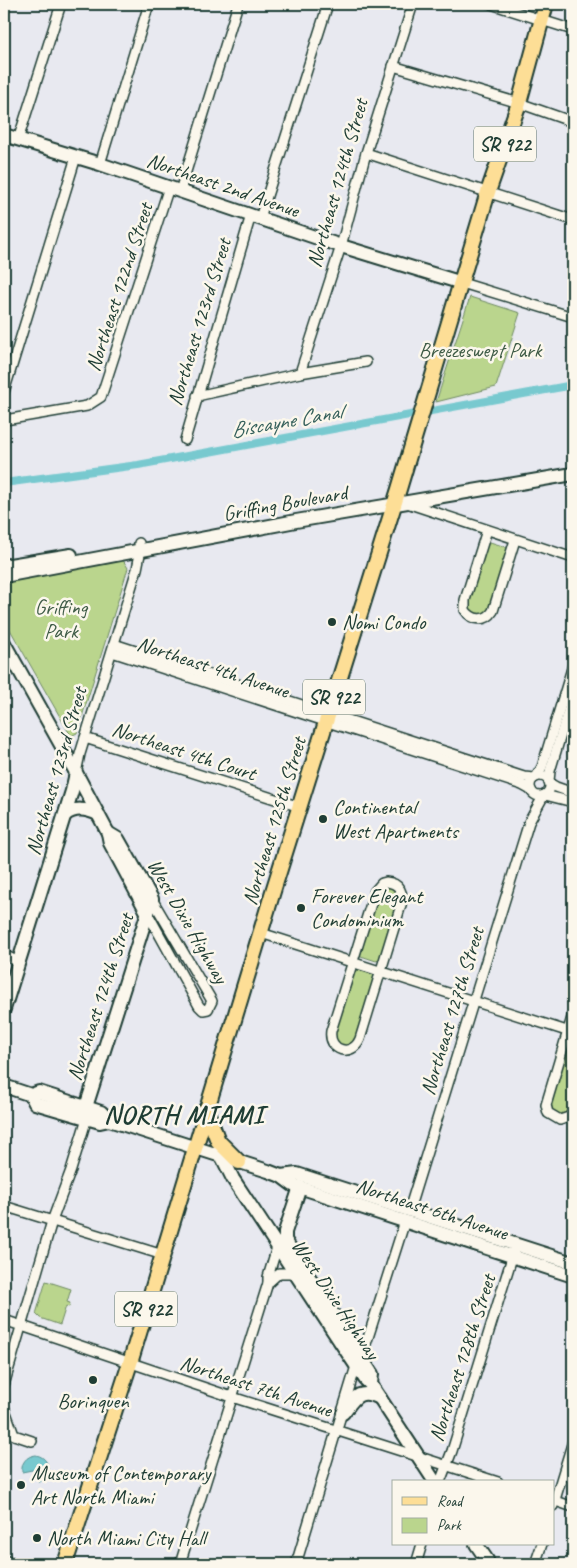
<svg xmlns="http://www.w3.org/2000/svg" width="577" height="1568" font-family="Caveat,sans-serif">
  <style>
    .green { fill: #bad58d; stroke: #6c8960 }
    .water { fill: #78c9cf; stroke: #549191 }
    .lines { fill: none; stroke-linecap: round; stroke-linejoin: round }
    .canal { stroke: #78c9cf; stroke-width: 8 }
    .street-casing { stroke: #1f3d34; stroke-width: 12 }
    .secondary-casing { stroke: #1f3d34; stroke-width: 16 }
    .primary-casing { stroke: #1f3d34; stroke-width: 18 }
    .street { stroke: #fbf7ec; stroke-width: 9 }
    .secondary { stroke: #fbf7ec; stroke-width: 12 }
    .primary { stroke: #fdde96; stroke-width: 14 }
    .poi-dot { fill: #1f3d34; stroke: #fbf7ec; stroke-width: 2 }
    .labels { text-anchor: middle; stroke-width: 5; stroke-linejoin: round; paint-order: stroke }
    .shield { fill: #fbf7ec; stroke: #61756b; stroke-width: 1 }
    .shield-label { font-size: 20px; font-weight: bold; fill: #1f3d34 }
    .street-label { font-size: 21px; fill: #1f3d34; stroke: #fbf7ec }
    .park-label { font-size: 21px; fill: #3e5b46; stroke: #fbf7ec }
    .poi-label { font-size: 21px; fill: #1f3d34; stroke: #fbf7ec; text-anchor: start }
    .water-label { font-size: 22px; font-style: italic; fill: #35605b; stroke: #fbf7ec }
    .district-label { font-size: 26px; font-weight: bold; letter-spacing: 1px; fill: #1f3d34; stroke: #fbf7ec }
  </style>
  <rect width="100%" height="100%" fill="#e8e9f0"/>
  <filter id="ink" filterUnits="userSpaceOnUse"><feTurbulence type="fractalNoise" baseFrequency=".02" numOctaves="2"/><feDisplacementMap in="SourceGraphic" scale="10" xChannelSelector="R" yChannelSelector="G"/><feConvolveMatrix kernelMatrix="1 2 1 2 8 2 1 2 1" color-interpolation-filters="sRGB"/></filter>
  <g filter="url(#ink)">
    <g class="green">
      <polygon points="470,297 520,313 496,387 436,402"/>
      <polygon points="487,541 509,548 492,608 482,616 471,613 467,605"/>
      <polygon points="121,557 128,568 77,733 71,736 4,619 4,582"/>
      <polygon points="386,885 397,889 399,902 381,959 376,961 361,956 359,954 375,896"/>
      <polygon points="358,970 374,975 375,979 355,1043 343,1048 333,1038 353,972"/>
      <polygon points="569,1038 573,1040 573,1107 571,1111 560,1116 551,1112 549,1100"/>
      <polygon points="46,1281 71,1289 67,1302 70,1303 69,1307 66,1306 60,1325 40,1318 36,1314"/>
    </g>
    <path class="water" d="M36,1455c10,2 14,10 11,20l-8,7 -3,-11 -4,-1 -10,2c-1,-9 4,-16 14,-17z"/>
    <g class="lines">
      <polyline class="canal" points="4,483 138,465 573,385"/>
      <g class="street-casing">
        <g id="street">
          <polyline points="491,4 573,30"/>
          <polyline points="393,66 519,103 573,122"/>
          <polyline points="18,140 61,4"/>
          <polyline points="366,153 573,220"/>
          <polyline points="100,164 149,4"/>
          <polyline points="180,191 238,4"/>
          <polyline points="260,218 328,4"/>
          <polyline points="462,283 573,317"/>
          <polyline points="300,373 341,246 366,153 413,4"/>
          <polyline points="4,392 76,157"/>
          <polyline points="197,396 300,373 366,362"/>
          <polyline points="4,418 5,420 87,406 101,397 169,187"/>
          <polyline points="185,440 251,215"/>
          <polyline points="407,503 573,558"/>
          <path d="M487,530l-22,70v10c7,11 21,12 28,1l22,-71"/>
          <polyline points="114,644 524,777 534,778"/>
          <polyline points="112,652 522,785 531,790"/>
          <polyline points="85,738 300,807"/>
          <polyline points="76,773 80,754 137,569 140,554 139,543"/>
          <circle cx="540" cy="786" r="10"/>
          <polyline points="536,777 542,767 573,665"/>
          <polyline points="549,781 550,771 573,695"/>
          <polyline points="549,783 556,787 573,793"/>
          <polyline points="545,795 573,802"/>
          <path d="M386,882c14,1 18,11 15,23l-41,134c-8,19 -32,12 -29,-8l44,-140 7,-8z"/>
          <polyline points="148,914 199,1006 203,1010 208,1009 212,1001 152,899"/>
          <polyline points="261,933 573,1033"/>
          <polyline points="4,955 19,962"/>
          <polyline points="573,1014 546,1105 548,1113 560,1120 569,1117 573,1112"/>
          <polyline points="4,1206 163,1255"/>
          <polyline points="409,1210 529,822 544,795"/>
          <polyline points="268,1283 279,1273 295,1273"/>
          <polyline points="4,1320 232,1397 498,1482"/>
          <polyline points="4,1385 52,1221 71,1170 87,1118"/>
          <polyline points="4,1407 14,1435 32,1441"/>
          <polyline points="440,1482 452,1451 514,1251"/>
          <polyline points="553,1500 573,1507"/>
          <polyline points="553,1506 573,1441"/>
          <polyline points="4,1560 17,1564"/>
          <polyline points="180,1564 268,1283 268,1277 277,1247"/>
          <polyline points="296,1564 356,1366 366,1344 405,1221"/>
          <polyline points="416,1564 422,1544"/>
          <polyline points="535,1564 542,1544"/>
        </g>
      </g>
      <g class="secondary-casing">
        <g id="secondary">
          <polyline points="4,135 100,164 341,246 462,283"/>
          <polyline points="4,566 71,555"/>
          <polyline points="4,576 296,521 573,474"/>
          <polyline points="4,643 65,752 108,833 110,843 148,914"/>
          <path d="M65,815c10,-8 21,-6 33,-1"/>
          <polyline points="4,1009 72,791 76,773"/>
          <polyline points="4,1086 31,1095 39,1092 101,1112 109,1120 268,1171 281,1176 293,1185 573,1276"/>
          <polyline points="31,1095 35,1103 100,1122 109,1120"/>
          <polyline points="86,1107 152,899 118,839 108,833"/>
          <polyline points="222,1157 233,1179 349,1355 365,1379 372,1386 435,1482"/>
          <polyline points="281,1176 297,1174 573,1263"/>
          <polyline points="300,1187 285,1232 285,1240 372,1374 371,1384"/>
          <path d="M343,1413c12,-16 16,-25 37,-15"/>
          <polyline points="476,1544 487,1560 488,1564"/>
        </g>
      </g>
      <g class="primary-casing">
        <g id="primary">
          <polyline points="206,1109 218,1141 239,1162"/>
          <polyline points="65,1564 130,1363 274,888 399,489 488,192 519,103 546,4"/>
        </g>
      </g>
      <use href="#street" class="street"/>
      <use href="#secondary" class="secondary"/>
      <use href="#primary" class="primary"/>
    </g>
  </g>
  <g class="poi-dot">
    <circle cx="332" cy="622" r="5"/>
    <circle cx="323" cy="819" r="5"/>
    <circle cx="301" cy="908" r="5"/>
    <circle cx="93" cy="1380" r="5"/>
    <circle cx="21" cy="1485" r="5"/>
    <circle cx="37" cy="1538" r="5"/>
  </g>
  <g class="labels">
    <g class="shield">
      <rect x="474" y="126.5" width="62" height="35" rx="4"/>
      <rect x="303" y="679.5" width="62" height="35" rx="4"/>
      <rect x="115" y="1291.5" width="62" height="35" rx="4"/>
    </g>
    <g class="shield-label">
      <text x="505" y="151">SR 922</text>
      <text x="334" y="704">SR 922</text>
      <text x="146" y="1316">SR 922</text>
    </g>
    <g class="street-label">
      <text transform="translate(337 183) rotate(-74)" y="7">Northeast 124th Street</text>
      <text transform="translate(223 185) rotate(19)" y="7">Northeast 2nd Avenue</text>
      <text transform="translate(119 287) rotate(-72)" y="7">Northeast 122nd Street</text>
      <text transform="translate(199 322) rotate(-73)" y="7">Northeast 123rd Street</text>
      <text transform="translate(285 503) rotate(-10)" y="7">Griffing Boulevard</text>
      <text transform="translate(213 667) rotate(18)" y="7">Northeast 4th Avenue</text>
      <text transform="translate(184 751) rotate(18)" y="7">Northeast 4th Court</text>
      <text transform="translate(56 771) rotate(-74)" y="7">Northeast 123rd Street</text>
      <text transform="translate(274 821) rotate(-73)" y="7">Northeast 125th Street</text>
      <text transform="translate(188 921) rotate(60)" y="7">West Dixie Highway</text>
      <text transform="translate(100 997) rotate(-72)" y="7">Northeast 124th Street</text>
      <text transform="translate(452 1011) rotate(-73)" y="7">Northeast 127th Street</text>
      <text transform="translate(432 1209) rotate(18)" y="7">Northeast 6th Avenue</text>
      <text transform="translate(336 1299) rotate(56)" y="7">West Dixie Highway</text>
      <text transform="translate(462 1358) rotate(-72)" y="7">Northeast 128th Street</text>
      <text transform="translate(256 1386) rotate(18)" y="7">Northeast 7th Avenue</text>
    </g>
    <g class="park-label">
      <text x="480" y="357">Breezeswept Park</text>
      <text x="61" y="614">Griffing<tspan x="61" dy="24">Park</tspan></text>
    </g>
    <g class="poi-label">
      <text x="342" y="629">Nomi Condo</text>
      <text x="333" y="814">Continental<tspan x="333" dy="24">West Apartments</tspan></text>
      <text x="311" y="903">Forever Elegant<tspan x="311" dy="24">Condominium</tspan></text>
      <text x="93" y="1408" text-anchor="middle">Borinquen</text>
      <text x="31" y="1480">Museum of Contemporary<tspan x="31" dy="24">Art North Miami</tspan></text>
      <text x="47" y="1545">North Miami City Hall</text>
    </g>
    <g class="water-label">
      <text transform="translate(286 420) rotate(-10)" y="8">Biscayne Canal</text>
    </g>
    <g class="district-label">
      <text x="184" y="1123">NORTH MIAMI</text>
    </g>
  </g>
  <rect width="577" height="1568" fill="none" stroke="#fbf7ec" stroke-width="20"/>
  <rect x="10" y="10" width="557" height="1548" fill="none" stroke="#1f3d34" stroke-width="2" filter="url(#ink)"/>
  <rect x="392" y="1480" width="162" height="65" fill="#fbf7ec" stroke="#a3ada2"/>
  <rect x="402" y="1497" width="25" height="8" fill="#fdde96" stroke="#a3ada2"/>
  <text x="437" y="1506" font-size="15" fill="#1f3d34">Road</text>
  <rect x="402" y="1518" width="25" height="15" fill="#bad58d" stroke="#a3ada2"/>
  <text x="437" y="1530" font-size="15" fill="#1f3d34">Park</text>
</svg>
